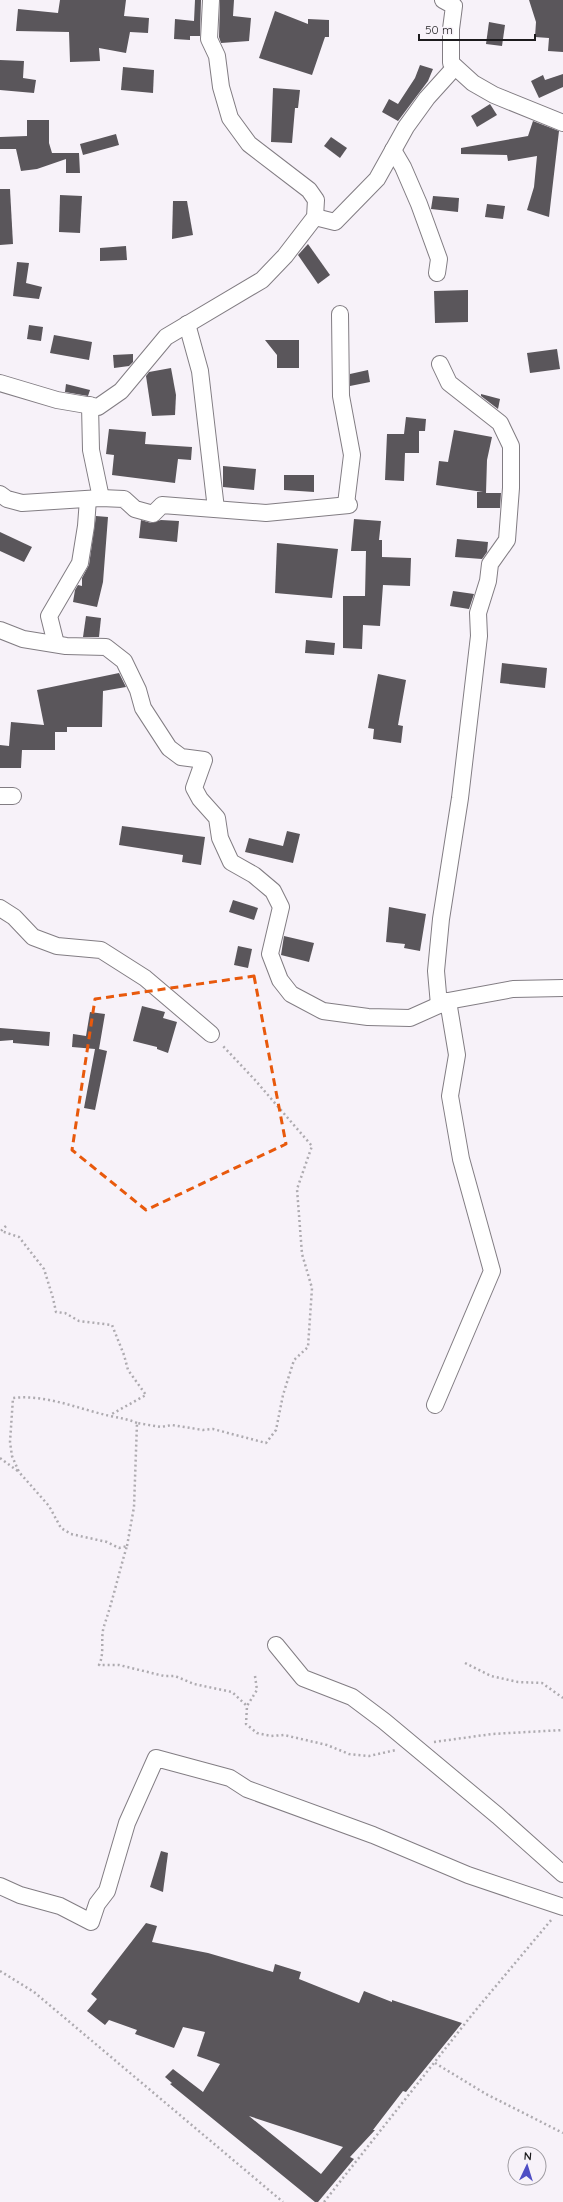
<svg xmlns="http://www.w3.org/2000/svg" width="563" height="2202" font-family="Quicksand,sans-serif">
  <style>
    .building { fill: #5a565b; fill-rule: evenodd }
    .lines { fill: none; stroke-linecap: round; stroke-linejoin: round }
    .minor-casing { stroke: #827d83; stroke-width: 18 }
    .path { stroke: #aeabb0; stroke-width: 2.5; stroke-dasharray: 2 3; stroke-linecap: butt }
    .minor { stroke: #fff; stroke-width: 16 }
    .marked { fill: none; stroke: #e8590c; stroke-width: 3; stroke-dasharray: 8 5; stroke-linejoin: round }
  </style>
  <rect width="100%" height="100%" fill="#f7f2f9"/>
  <g class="building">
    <polygon points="60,0 126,0 124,16 149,18 148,33 130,32 126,53 99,48 100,61 70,62 69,32 16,31 18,9 58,13"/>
    <polygon points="195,0 201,0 200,36 190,36 190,40 174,39 175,19 194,21"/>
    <polygon points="220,0 234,0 233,16 251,18 249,41 221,43 219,37"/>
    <polygon points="529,0 563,0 563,52 548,51 549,38 535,37 536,22"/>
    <polygon points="275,11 308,24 308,19 329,20 329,37 325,37 312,75 259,58"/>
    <polygon points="489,22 505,25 502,46 486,44"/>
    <polygon points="0,60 24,61 23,78 36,80 34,93 0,90"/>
    <polygon points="420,65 433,69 428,81 398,121 382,112 389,99 398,104 415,78"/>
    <polygon points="123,67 154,70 153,93 121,90"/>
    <polygon points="563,74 563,87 539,98 531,81 543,75 545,80"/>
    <polygon points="273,88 300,90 298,108 295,108 292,143 271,142"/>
    <polygon points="490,104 497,115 477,127 471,116"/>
    <polygon points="27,120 49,120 49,143 52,153 79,153 80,173 66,173 66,159 37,169 21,171 16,149 0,149 0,137 27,136"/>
    <polygon points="533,121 559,131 549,217 527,210 534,187 537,156 508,161 507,155 461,154 461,148 528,136"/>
    <polygon points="116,134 119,145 83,155 80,144"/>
    <polygon points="331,137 347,148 340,158 324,146"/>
    <polygon points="0,189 10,189 13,244 0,245"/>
    <polygon points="60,195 82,196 80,233 59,232"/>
    <polygon points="433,196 459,198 458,212 431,209"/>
    <polygon points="173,201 187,201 193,235 172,239"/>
    <polygon points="487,204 505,206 503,219 485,217"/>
    <polygon points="308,244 330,275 318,284 298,255"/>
    <polygon points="126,246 127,260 100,261 100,248"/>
    <polygon points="17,262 29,263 26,283 42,287 39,299 13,296"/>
    <polygon points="468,290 468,322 435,323 434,291"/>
    <polygon points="29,325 43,327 41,341 27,339"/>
    <polygon points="54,335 92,342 89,360 50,353"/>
    <polygon points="265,340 299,340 299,368 277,368 277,355"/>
    <polygon points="557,349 560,369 530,373 527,353"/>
    <polygon points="133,354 133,362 129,366 114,368 113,355"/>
    <polygon points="171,368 176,395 175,415 152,416 146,376 149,372"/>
    <polygon points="368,370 370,382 350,386 350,374"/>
    <polygon points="66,384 90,390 88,396 65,392"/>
    <polygon points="481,394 500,399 498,409 481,396"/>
    <polygon points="406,417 426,419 425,431 419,431 419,453 405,453 404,481 385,480 387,434 404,434"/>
    <polygon points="109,429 146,432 145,444 192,447 191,460 178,459 175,483 112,475 114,455 106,454"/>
    <polygon points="454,430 492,437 487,460 486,493 501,493 500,508 477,508 477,492 483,492 436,485 439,461 448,462"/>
    <polygon points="223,466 256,469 254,490 223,487"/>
    <polygon points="284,475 314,475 314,492 284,490"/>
    <polygon points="96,516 108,517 103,582 97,607 73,602 75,590 78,585 82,586 82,578 89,565"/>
    <polygon points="354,519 381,521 379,540 382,540 382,557 411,558 410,586 383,585 380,626 363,625 362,649 343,648 343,596 365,596 366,551 351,551"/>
    <polygon points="141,520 151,523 161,520 179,521 177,542 139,538"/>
    <polygon points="0,532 32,547 24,562 0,551"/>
    <polygon points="457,539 488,542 487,552 482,559 455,557"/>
    <polygon points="277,543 338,549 332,598 275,593"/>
    <polygon points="453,591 474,594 469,609 450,606"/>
    <polygon points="86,616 101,618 99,637 83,637"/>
    <polygon points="306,640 335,643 334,655 305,653"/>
    <polygon points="502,663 547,668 545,688 500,683"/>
    <polygon points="119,673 126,687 103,691 102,727 67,727 67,732 55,732 55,750 22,750 21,768 0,768 0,745 9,746 11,722 44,725 37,690"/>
    <polygon points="378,674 406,680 398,725 403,726 401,743 373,739 374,729 368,728"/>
    <polygon points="122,826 205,837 201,865 182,862 183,855 119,845"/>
    <polygon points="287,831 300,834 293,863 245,852 249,838 283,846"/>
    <polygon points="233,900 258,908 254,920 229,912"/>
    <polygon points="389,907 426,914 420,951 404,948 405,944 386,942"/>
    <polygon points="284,936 314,943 309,962 281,955"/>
    <polygon points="238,946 252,949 248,968 234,965"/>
    <polygon points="142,1006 165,1012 163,1018 177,1022 168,1053 157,1049 157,1047 133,1041"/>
    <polygon points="90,1012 105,1014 99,1049 107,1051 95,1110 84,1108 95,1049 72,1047 73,1034 86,1036"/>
    <polygon points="0,1028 50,1032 49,1046 13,1043 13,1040 0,1041"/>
    <polygon points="161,1851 168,1853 163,1892 150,1887"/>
    <path d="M146,1923l11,3 -5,16 56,11 65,19 2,-8 26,8 -2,7 60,24 5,-12 28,11v-2l70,23 -56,69 -3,-1 -30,39h2l-25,27 4,2 -36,43h-3l-145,-118 2,-1 -7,-6 8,-8 30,23 17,-28 -23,-8 8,-24 -22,-5 -9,21 -39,-14 2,-4 -28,-10 -4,5 -18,-14 10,-12 -6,-5zM249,2116l94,31 -22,27z"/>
  </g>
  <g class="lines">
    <g class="minor-casing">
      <g id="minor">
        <polyline points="443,0 454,6 451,29 451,63 473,83 494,95 563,123"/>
        <polyline points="393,150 403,167 419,204 439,259 437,273"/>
        <polyline points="315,217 335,222 377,179 406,127 427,98 455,67"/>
        <polyline points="340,314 341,396 352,455 346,504"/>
        <polyline points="187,324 200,371 216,509"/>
        <polyline points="0,383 57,400 98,407 121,391 166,337 262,280 285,256 315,217 316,200 309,190 249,144 230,118 221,87 217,56 209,39 211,0"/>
        <polyline points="90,405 91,450 101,498"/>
        <polyline points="0,494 7,499 22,503 101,498 124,499 135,509 153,514 162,505 266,513 349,505"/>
        <polyline points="0,630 23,639 66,646 106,647 124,661 138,690 143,708 169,748 181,757 204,760 194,788 200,799 217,818 220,838 231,862 254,875 273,891 281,907 270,954 280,980 291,994 323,1011 368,1017 410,1018 448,1001 513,989 563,988"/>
        <polyline points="56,644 49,616 80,563 86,526 88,499"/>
        <polyline points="0,796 13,796"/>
        <polyline points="0,908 14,917 33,937 57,946 101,950 145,978 211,1034"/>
        <polyline points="439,1005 436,971 441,919 460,798 479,636 478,613 488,581 490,564 507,540 511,488 511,446 500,423 449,383 440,364"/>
        <polyline points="435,1405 492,1271 461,1159 450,1096 457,1055 448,1001"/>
        <polyline points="276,1645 303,1678 352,1697 384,1721 498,1816 563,1874"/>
        <polyline points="0,1886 20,1895 60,1906 91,1922 97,1904 107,1891 127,1823 156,1758 230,1778 247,1789 373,1835 468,1875 563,1907"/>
      </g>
    </g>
    <g class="path">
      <polyline points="6,1226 1,1231 19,1237 44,1269 53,1298 56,1312 65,1313 79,1321 112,1325 124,1355 128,1370 146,1395 110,1415"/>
      <path d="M137,1423c-9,-4 -17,-5 -27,-7 -31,-7 -65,-22 -97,-18l-3,44 2,14 7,16 30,34 12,22 10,6 36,8 12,6 8,-2c-8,26 -14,54 -23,80 -4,13 1,27 -5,39h20l45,11h11l19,8 38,8 15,14"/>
      <polyline points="0,1458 19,1472"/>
      <polyline points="127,1546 134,1507 137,1423 161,1427 172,1425 203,1430 213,1429 266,1443 276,1430 283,1395 294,1360 308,1347 312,1288 302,1254 297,1189 312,1146 255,1080 222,1045"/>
      <polyline points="465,1663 491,1676 518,1682 542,1683 563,1698"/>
      <polyline points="255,1676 257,1690 247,1706 246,1724 257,1733 271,1736 284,1735 327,1745 349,1754 369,1756 396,1750"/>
      <polyline points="434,1742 492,1734 563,1730"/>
      <polyline points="0,1971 34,1992 283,2202"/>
      <polyline points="435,2063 486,2094 563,2133"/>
      <polyline points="324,2202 475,2011 552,1919"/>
    </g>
    <use href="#minor" class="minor"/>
  </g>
  <path class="marked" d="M254,976l32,168 -140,66 -74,-60 23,-151z"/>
  <g transform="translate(527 2166) rotate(4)"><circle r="19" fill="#f7f2f9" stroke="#9f9ca1"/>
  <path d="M0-3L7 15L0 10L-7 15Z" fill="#4f4ec4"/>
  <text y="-6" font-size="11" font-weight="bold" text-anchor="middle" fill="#1c1b1d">N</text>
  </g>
  <path d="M419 34v6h116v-6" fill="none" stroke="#1c1b1d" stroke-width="2"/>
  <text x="425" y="34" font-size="12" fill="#1c1b1d" stroke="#f7f2f9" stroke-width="3" paint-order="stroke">50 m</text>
</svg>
